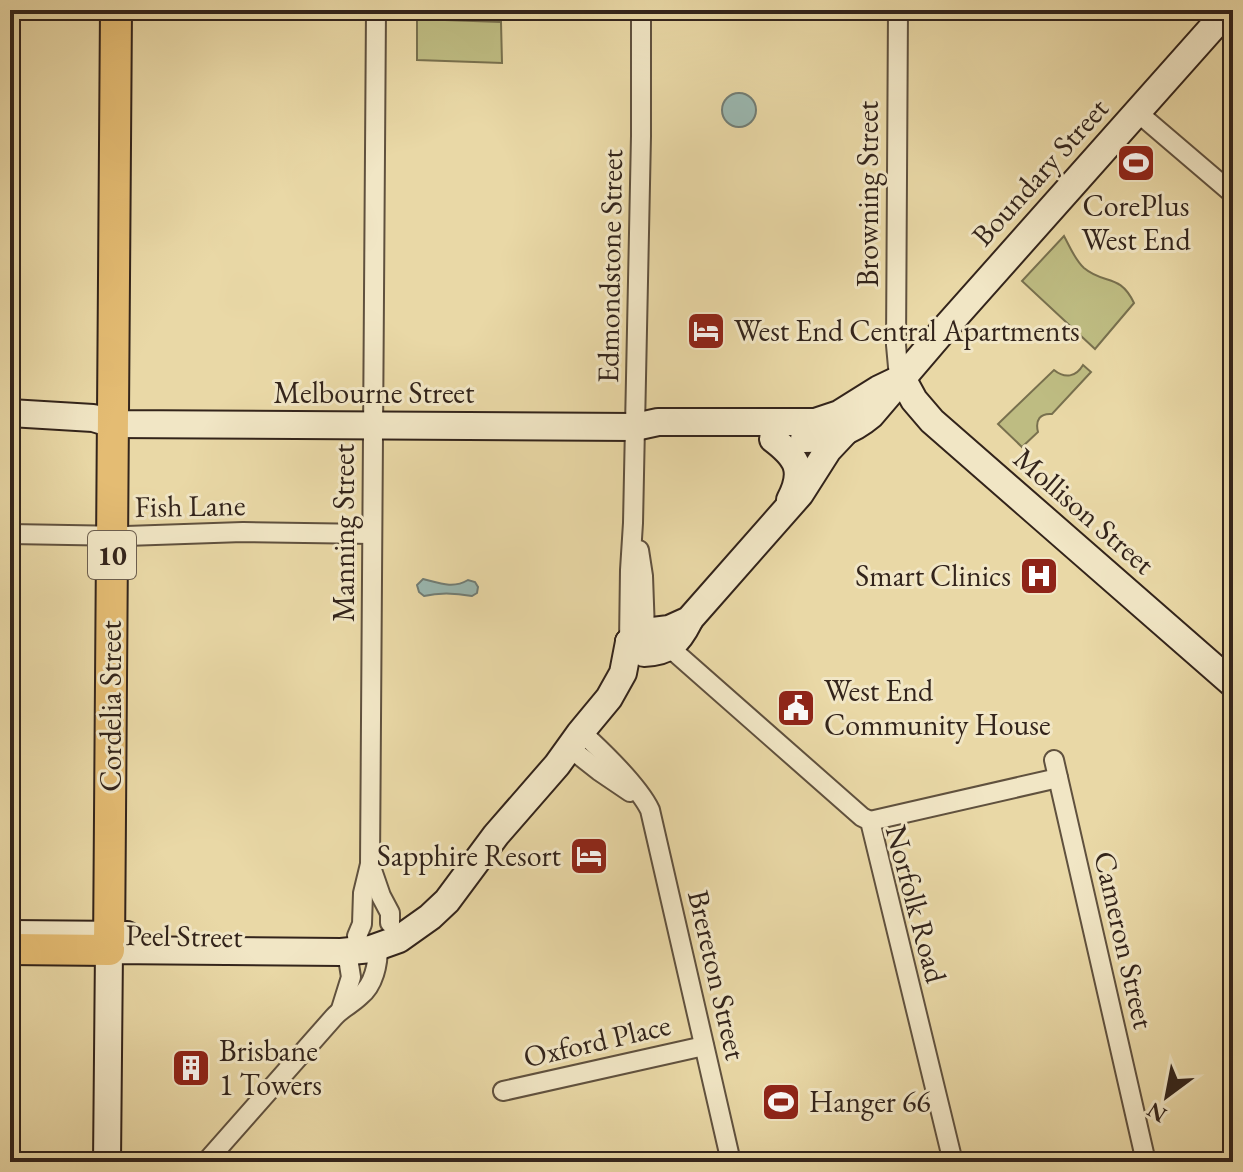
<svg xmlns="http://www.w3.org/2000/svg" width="1243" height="1172" font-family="'EB Garamond',serif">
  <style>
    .green { fill: #bebc82; stroke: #78704e; stroke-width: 2 }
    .water { fill: #9ab8b1; stroke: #717d75; stroke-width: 2 }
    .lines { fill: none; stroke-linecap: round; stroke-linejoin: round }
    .street-casing { stroke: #60513e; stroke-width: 22 }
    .secondary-casing { stroke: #33241b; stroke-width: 30 }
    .primary-casing { stroke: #33241b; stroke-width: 34 }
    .street { stroke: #f1e6c5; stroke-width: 18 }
    .secondary { stroke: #f1e6c5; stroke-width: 26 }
    .primary { stroke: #e4bc73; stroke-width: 30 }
    .labels { text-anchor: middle; stroke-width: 6; stroke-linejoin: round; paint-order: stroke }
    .shield { fill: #f1e6c5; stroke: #6c5e4e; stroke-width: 2 }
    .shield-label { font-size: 28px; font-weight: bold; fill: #33241b }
    .street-label { font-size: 30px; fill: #33241b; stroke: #f1e6c5 }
    .poi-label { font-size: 30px; fill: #33241b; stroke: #f1e6c5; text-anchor: start }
  </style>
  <rect width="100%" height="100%" fill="#e9d8a6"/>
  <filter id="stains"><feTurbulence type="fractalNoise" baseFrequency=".0025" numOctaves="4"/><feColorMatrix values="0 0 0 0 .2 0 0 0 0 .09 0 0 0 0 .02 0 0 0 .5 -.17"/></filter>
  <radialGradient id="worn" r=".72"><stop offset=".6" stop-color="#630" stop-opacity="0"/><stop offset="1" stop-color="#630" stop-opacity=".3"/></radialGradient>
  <g class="green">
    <polygon points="417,19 501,22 502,63 417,60"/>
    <path d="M1064,236c6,11 11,24 20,32 20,17 36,5 50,35l-39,46 -73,-68z"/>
    <path d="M1083,365l8,7 -39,42c-12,-1 -17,6 -14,18l-16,15 -24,-23 56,-54c11,9 22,7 29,-5z"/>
  </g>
  <g class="water">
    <circle cx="739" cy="110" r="17"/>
    <path d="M423,579c16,4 30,10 45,1l7,2 3,5 -1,6 -5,3c-16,-3 -32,-4 -48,0l-5,-4 -2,-7z"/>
  </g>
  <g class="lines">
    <g class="street-casing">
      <g id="street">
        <polyline points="898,10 896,345 898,367 902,378"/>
        <polyline points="1137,112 1233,194"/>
        <polyline points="10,534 126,536 243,532 372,534"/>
        <polyline points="639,550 643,576 645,632"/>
        <polyline points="629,642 630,570 633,523 641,136 641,10"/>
        <polyline points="669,647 862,817 870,821 953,1162"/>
        <path d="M590,740c17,16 50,49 60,70l81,352"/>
        <polyline points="575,752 599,771 630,792"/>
        <polyline points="1054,760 1146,1162"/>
        <polyline points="870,821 1058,778"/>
        <polyline points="371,867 381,896 390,913 390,923"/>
        <polyline points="357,936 362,924 363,893 370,864 376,10"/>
        <polyline points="341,1009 351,977 348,958 350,951"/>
        <polyline points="503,1091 704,1046"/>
        <path d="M206,1162l128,-145c8,-9 18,-13 26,-21 14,-11 18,-32 18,-49"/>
      </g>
    </g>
    <g class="secondary-casing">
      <g id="secondary">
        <polyline points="902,378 914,400 932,421 1233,684"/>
        <polyline points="10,413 93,418 113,424 635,427 658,422 815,422 839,414 879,389 902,378"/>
        <path d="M773,439c25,19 32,32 17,61"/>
        <path d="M804,439c26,0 47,-7 67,-24l76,-89 281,-316"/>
        <polyline points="629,642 645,632 669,629 689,620 800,494 828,450 844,433"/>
        <path d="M629,642l15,11c25,-1 34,-10 45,-32"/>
        <polyline points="10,934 127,935"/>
        <polyline points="107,1162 109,950 341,952 371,949 399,939 430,917 447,901 496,835 557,765 580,733 609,698 623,673 629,642"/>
      </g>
    </g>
    <g class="primary-casing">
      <polyline id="primary" points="10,949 109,950 116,10"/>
    </g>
    <use href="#street" class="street"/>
    <use href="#secondary" class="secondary"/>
    <use href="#primary" class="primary"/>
  </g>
  <defs>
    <g id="stadium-square" transform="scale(2)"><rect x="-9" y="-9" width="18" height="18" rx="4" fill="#8f2418" stroke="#f1e6c5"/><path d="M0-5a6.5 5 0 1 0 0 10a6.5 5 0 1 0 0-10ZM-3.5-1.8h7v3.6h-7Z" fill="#fff"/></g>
    <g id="hotel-square" transform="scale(2)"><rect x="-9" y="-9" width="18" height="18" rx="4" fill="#8f2418" stroke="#f1e6c5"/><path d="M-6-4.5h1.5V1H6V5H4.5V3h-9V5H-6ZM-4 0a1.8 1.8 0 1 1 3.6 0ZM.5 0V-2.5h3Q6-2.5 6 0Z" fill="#fff"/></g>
    <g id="hospital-square" transform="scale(2)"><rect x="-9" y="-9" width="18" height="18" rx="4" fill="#8f2418" stroke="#f1e6c5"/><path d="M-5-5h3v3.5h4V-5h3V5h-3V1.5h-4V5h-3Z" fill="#fff"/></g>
    <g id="civic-square" transform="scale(2)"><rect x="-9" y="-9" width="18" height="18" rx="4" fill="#8f2418" stroke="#f1e6c5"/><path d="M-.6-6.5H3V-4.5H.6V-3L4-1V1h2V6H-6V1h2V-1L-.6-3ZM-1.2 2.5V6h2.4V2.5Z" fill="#fff"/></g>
    <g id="building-square" transform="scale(2)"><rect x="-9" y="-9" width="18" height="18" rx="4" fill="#8f2418" stroke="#f1e6c5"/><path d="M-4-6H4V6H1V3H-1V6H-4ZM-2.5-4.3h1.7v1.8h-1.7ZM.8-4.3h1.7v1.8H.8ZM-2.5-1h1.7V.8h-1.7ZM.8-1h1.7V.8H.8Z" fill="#fff"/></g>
  </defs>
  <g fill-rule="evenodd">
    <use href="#stadium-square" x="1136" y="163"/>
    <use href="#hotel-square" x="706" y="331"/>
    <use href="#hospital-square" x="1039" y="576"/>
    <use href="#civic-square" x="796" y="708"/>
    <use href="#hotel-square" x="589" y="856"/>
    <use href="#building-square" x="191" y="1068"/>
    <use href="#stadium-square" x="781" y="1102"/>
  </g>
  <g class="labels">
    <rect class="shield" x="88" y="531" width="48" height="48" rx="6"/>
    <g class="shield-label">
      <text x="112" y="565">10</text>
    </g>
    <g class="street-label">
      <text transform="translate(1040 172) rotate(-48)" y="10">Boundary Street</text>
      <text transform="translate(868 194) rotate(-90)" y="10">Browning Street</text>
      <text transform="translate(610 266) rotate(-89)" y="10">Edmondstone Street</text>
      <text x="374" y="403">Melbourne Street</text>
      <text transform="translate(190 506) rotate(-1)" y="10">Fish Lane</text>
      <text transform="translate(1084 511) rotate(41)" y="10">Mollison Street</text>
      <text transform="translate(344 533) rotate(-90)" y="10">Manning Street</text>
      <text transform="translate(111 706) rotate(-90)" y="10">Cordelia Street</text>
      <text transform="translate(916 904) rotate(75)" y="10">Norfolk Road</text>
      <text transform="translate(184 936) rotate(1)" y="10">Peel Street</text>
      <text transform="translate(1124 940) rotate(77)" y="10">Cameron Street</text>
      <text transform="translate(717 975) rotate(77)" y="10">Brereton Street</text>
      <text transform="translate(597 1041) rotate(-13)" y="10">Oxford Place</text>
    </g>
    <g class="poi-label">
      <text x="1136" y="216" text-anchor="middle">CorePlus<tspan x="1136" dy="34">West End</tspan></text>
      <text x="734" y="341">West End Central Apartments</text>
      <text x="1011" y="586" text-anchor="end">Smart Clinics</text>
      <text x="824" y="701">West End<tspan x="824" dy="34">Community House</tspan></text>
      <text x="561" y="866" text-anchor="end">Sapphire Resort</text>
      <text x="219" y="1061">Brisbane<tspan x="219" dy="34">1 Towers</tspan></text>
      <text x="809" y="1112">Hanger 66</text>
    </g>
  </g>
  <rect width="1243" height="1172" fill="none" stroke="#e9d8a6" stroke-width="40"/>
  <rect x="12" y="12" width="1219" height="1148" fill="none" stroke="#33241b" stroke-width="4"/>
  <rect x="20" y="20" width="1203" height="1132" fill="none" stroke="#33241b" stroke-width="2"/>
  <g transform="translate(1167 1096) rotate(212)" stroke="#f1e6c5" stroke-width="6" paint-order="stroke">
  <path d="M0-6L14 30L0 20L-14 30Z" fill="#33241b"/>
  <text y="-12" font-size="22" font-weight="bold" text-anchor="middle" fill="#33241b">N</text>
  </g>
  <rect width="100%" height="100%" filter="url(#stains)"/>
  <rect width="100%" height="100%" fill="url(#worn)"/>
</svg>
